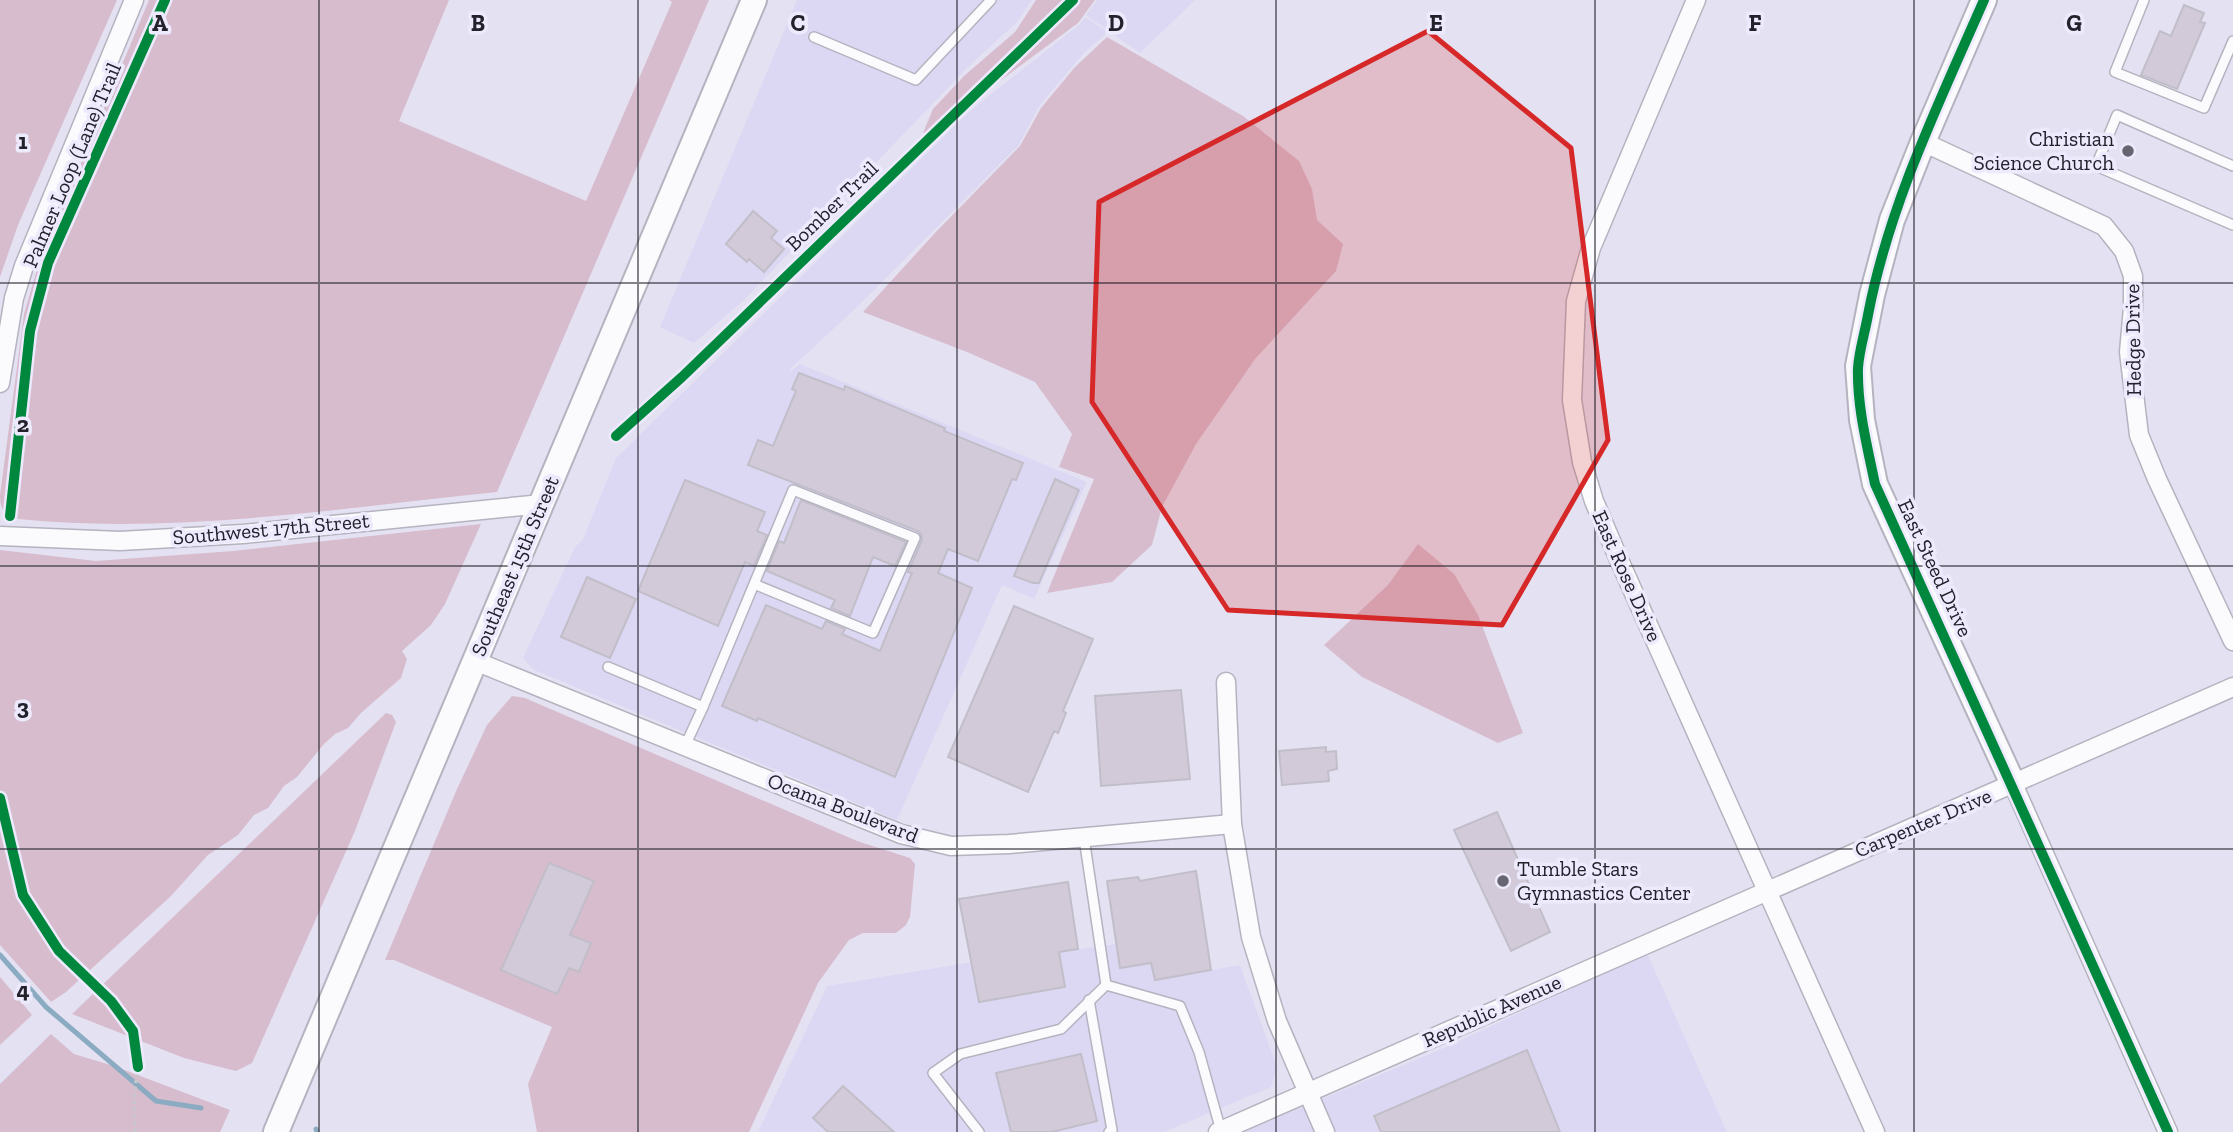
<svg xmlns="http://www.w3.org/2000/svg" width="2233" height="1132" font-family="'Zilla Slab',serif">
  <style>
    .built { fill: #dcd8f4 }
    .green { fill: #d7bcce }
    .lines { fill: none; stroke-linecap: round; stroke-linejoin: round }
    .stream { stroke: #8aabc1; stroke-width: 5 }
    .building { fill: #d2cad9; stroke: #c2bec9; stroke-width: 2 }
    .lane-casing { stroke: #b4b3bf; stroke-width: 12 }
    .street-casing { stroke: #b4b3bf; stroke-width: 21 }
    .secondary-casing { stroke: #b4b3bf; stroke-width: 28 }
    .path { stroke: #c7c7cc; stroke-width: 3.5; stroke-dasharray: 3.5 3.5; stroke-linecap: butt }
    .lane { stroke: #fbfbfd; stroke-width: 9 }
    .street { stroke: #fbfbfd; stroke-width: 18 }
    .secondary { stroke: #fbfbfd; stroke-width: 24 }
    .cycleway-casing { stroke: #edeafd; stroke-width: 15 }
    .cycleway { stroke: #00873e; stroke-width: 10 }
    .marked { fill: #d62828; fill-opacity: 0.2; stroke: #d62828; stroke-width: 5; stroke-linejoin: round }
    .grid { fill: none; stroke: #22212c; stroke-width: 2; stroke-opacity: 0.55 }
    .poi-dot { fill: #666571; stroke: #edeafd; stroke-width: 2.5 }
    .labels { text-anchor: middle; stroke-width: 7; stroke-linejoin: round; paint-order: stroke }
    .poi-label { font-size: 21px; fill: #22212c; stroke: #edeafd; text-anchor: end }
    .street-label { font-size: 21px; fill: #22212c; stroke: #edeafd }
    .grid-label { font-size: 23px; text-anchor: middle; font-weight: bold; fill: #22212c; stroke: #edeafd; stroke-width: 7; stroke-linejoin: round; paint-order: stroke }
  </style>
  <rect width="100%" height="100%" fill="#e4e2f2"/>
  <g class="built">
    <polygon points="797,0 1032,0 1017,22 969,66 743,301 694,343 660,327"/>
    <polygon points="1097,0 1195,0 1140,53 1086,15"/>
    <polygon points="1085,17 1108,32 1084,53 1039,106 1019,145 856,308 789,370 791,371 800,364 1087,482 1034,599 1002,585 897,820 534,670 523,658 575,547 583,539 616,458 971,110 1079,25"/>
    <polygon points="1116,944 1120,967 1151,963 1155,980 1240,965 1277,1067 1271,1087 1164,1132 758,1132 827,986 972,962 979,1002 1065,988 1059,952"/>
    <polygon points="1647,953 1727,1132 1243,1132 1444,1048"/>
  </g>
  <g class="green">
    <polygon points="0,0 117,0 18,225 0,277"/>
    <path d="M149,0h300l-50,121 187,80 86,-199 -3,-2h40l-212,492c-157,16 -322,43 -479,27 -14,-6 -18,-9 -18,-24l24,-181 14,-48z"/>
    <polygon points="1036,0 1095,0 1078,23 935,129 923,133 933,109 964,76 1015,32"/>
    <polygon points="1107,37 1243,116 1299,161 1312,189 1317,220 1343,244 1336,271 1255,359 1196,444 1162,507 1152,545 1112,582 1047,593 1094,479 1059,467 1072,434 1035,382 967,352 863,312 934,234 1020,146 1041,108 1075,67"/>
    <polygon points="481,524 445,604 431,625 402,651 407,659 401,678 361,713 348,728 335,734 324,744 297,777 284,786 268,808 254,815 238,835 208,855 171,896 66,992 51,1002 0,945 0,550 96,561 233,551"/>
    <polygon points="1418,544 1454,574 1478,615 1523,733 1498,743 1362,677 1324,645 1388,585"/>
    <polygon points="512,696 525,698 857,841 910,858 915,864 910,917 906,925 896,933 863,933 849,940 818,983 749,1132 537,1132 528,1084 552,1027 394,960 385,960 457,789 487,725"/>
    <polygon points="386,713 392,715 396,722 355,831 252,1063 236,1071 184,1058 72,1014"/>
    <polygon points="0,977 32,1015 0,1045"/>
    <polygon points="51,1034 74,1054 114,1066 230,1110 220,1132 0,1132 0,1084"/>
  </g>
  <g class="lines">
    <g class="stream">
      <polyline points="0,955 46,1007 156,1101 201,1108"/>
      <polyline points="316,1129 317,1132"/>
    </g>
  </g>
  <g class="building">
    <polygon points="2184,5 2204,13 2200,22 2205,23 2177,89 2141,75 2160,31 2171,36"/>
    <polygon points="753,211 777,231 771,238 784,249 764,272 749,259 747,262 726,244"/>
    <polygon points="799,373 844,390 845,386 945,428 944,431 1023,463 1016,480 1012,479 978,561 948,549 938,573 972,588 895,777 758,718 757,721 722,706 766,605 822,629 826,621 845,629 842,634 880,651 912,573 908,572 922,540 921,534 918,531 748,465 758,440 773,446 796,391 792,389"/>
    <polygon points="1055,479 1079,490 1039,583 1033,583 1014,576"/>
    <polygon points="685,480 765,512 757,531 767,535 754,566 745,562 718,626 638,591"/>
    <polygon points="801,500 906,542 895,566 873,557 850,616 831,608 835,600 767,571 779,541 784,543"/>
    <polygon points="587,577 636,599 610,658 561,637"/>
    <polygon points="1014,606 1093,639 1063,711 1066,713 1058,733 1054,731 1028,792 948,757"/>
    <polygon points="1181,690 1190,779 1101,786 1095,696"/>
    <polygon points="1326,747 1326,752 1336,751 1337,769 1328,771 1329,781 1282,785 1279,751"/>
    <polygon points="1497,812 1550,932 1511,951 1454,830"/>
    <polygon points="549,863 594,881 570,935 591,943 579,972 569,968 557,994 501,970"/>
    <polygon points="1196,871 1211,970 1155,980 1151,963 1120,968 1107,881 1138,877 1140,881"/>
    <polygon points="1068,882 1078,949 1059,952 1065,987 979,1002 959,899"/>
    <polygon points="1527,1050 1560,1132 1381,1132 1374,1116"/>
    <polygon points="1081,1054 1097,1121 1052,1132 1011,1132 996,1073"/>
    <polygon points="843,1086 894,1132 828,1132 813,1118"/>
  </g>
  <g class="lines">
    <g class="lane-casing">
      <g id="lane">
        <polyline points="2144,0 2115,72 2204,108 2233,41"/>
        <polyline points="814,37 916,80 991,0"/>
        <polyline points="2233,166 2117,115 2096,166 2233,225"/>
        <polyline points="608,667 703,707 685,746"/>
        <polyline points="703,707 793,490 915,538 873,633 754,584"/>
        <polyline points="1084,838 1106,985"/>
        <polyline points="1106,985 1180,1006 1199,1052 1221,1131"/>
        <polyline points="1089,1000 1112,1130 1109,1132"/>
        <polyline points="979,1132 933,1073 960,1054 1061,1029 1106,985"/>
      </g>
    </g>
    <g class="street-casing">
      <g id="street">
        <polyline points="1696,0 1591,248 1576,301 1572,400 1582,462 1594,501 1620,562 1875,1132"/>
        <polyline points="1923,142 2104,226 2124,251 2133,276 2133,308 2129,352 2139,435 2157,479 2233,641"/>
        <polyline points="0,383 14,298 24,266 134,0"/>
        <polyline points="0,536 120,541 243,534 542,504"/>
        <polyline points="475,661 901,834 951,846 1009,844 1232,824"/>
        <polyline points="1226,682 1232,824 1251,937 1277,1021 1325,1132"/>
        <polyline points="2013,784 2168,1132"/>
        <polyline points="1218,1132 2233,687"/>
      </g>
    </g>
    <g class="secondary-casing">
      <g id="secondary">
        <polyline points="1984,0 1923,142 1892,220 1872,295 1858,366 1862,420 1875,484 2013,784"/>
        <polyline points="276,1132 754,0"/>
      </g>
    </g>
    <polyline class="path" points="135,1132 134,1097 138,1067"/>
    <use href="#lane" class="lane"/>
    <use href="#street" class="street"/>
    <use href="#secondary" class="secondary"/>
    <g class="cycleway-casing">
      <g id="cycleway">
        <path d="M1984,0c-45,103 -95,205 -116,315 -3,17 -9,36 -10,53 -1,39 9,77 17,116l293,648"/>
        <polyline points="616,436 682,377 1073,0"/>
        <polyline points="10,516 30,331 48,263 165,0"/>
        <polyline points="0,798 23,895 59,951 111,1001 133,1031 138,1067"/>
      </g>
    </g>
    <use href="#cycleway" class="cycleway"/>
  </g>
  <path class="marked" d="M1428,31l143,117 37,292 -106,185 -274,-15 -136,-208 7,-200z"/>
  <path class="grid" d="M319,0v1132M638,0v1132M957,0v1132M1276,0v1132M1595,0v1132M1914,0v1132M0,283h2233M0,566h2233M0,849h2233"/>
  <g class="poi-dot">
    <circle cx="2128" cy="151" r="7"/>
    <circle cx="1503" cy="881" r="7"/>
  </g>
  <g class="labels">
    <g class="poi-label">
      <text x="2114" y="146">Christian<tspan x="2114" dy="24">Science Church</tspan></text>
      <text x="1517" y="876" text-anchor="start">Tumble Stars<tspan x="1517" dy="24">Gymnastics Center</tspan></text>
    </g>
    <g class="street-label">
      <text transform="translate(72 165) rotate(-67)" y="7">Palmer Loop (Lane) Trail</text>
      <text transform="translate(832 206) rotate(-44)" y="7">Bomber Trail</text>
      <text transform="translate(2133 340) rotate(-91)" y="7">Hedge Drive</text>
      <text transform="translate(271 529) rotate(-5)" y="7">Southwest 17th Street</text>
      <text transform="translate(515 566) rotate(-67)" y="7">Southeast 15th Street</text>
      <text transform="translate(1935 568) rotate(65)" y="7">East Steed Drive</text>
      <text transform="translate(1627 576) rotate(66)" y="7">East Rose Drive</text>
      <text transform="translate(843 808) rotate(21)" y="7">Ocama Boulevard</text>
      <text transform="translate(1923 823) rotate(-23)" y="7">Carpenter Drive</text>
      <text transform="translate(1492 1011) rotate(-24)" y="7">Republic Avenue</text>
    </g>
  </g>
  <g class="grid-label">
    <text x="160" y="31">A</text>
    <text x="478" y="31">B</text>
    <text x="798" y="31">C</text>
    <text x="1116" y="31">D</text>
    <text x="1436" y="31">E</text>
    <text x="1755" y="31">F</text>
    <text x="2074" y="31">G</text>
    <text x="23" y="149">1</text>
    <text x="23" y="432">2</text>
    <text x="23" y="715">3</text>
    <text x="23" y="998">4</text>
  </g>
</svg>
